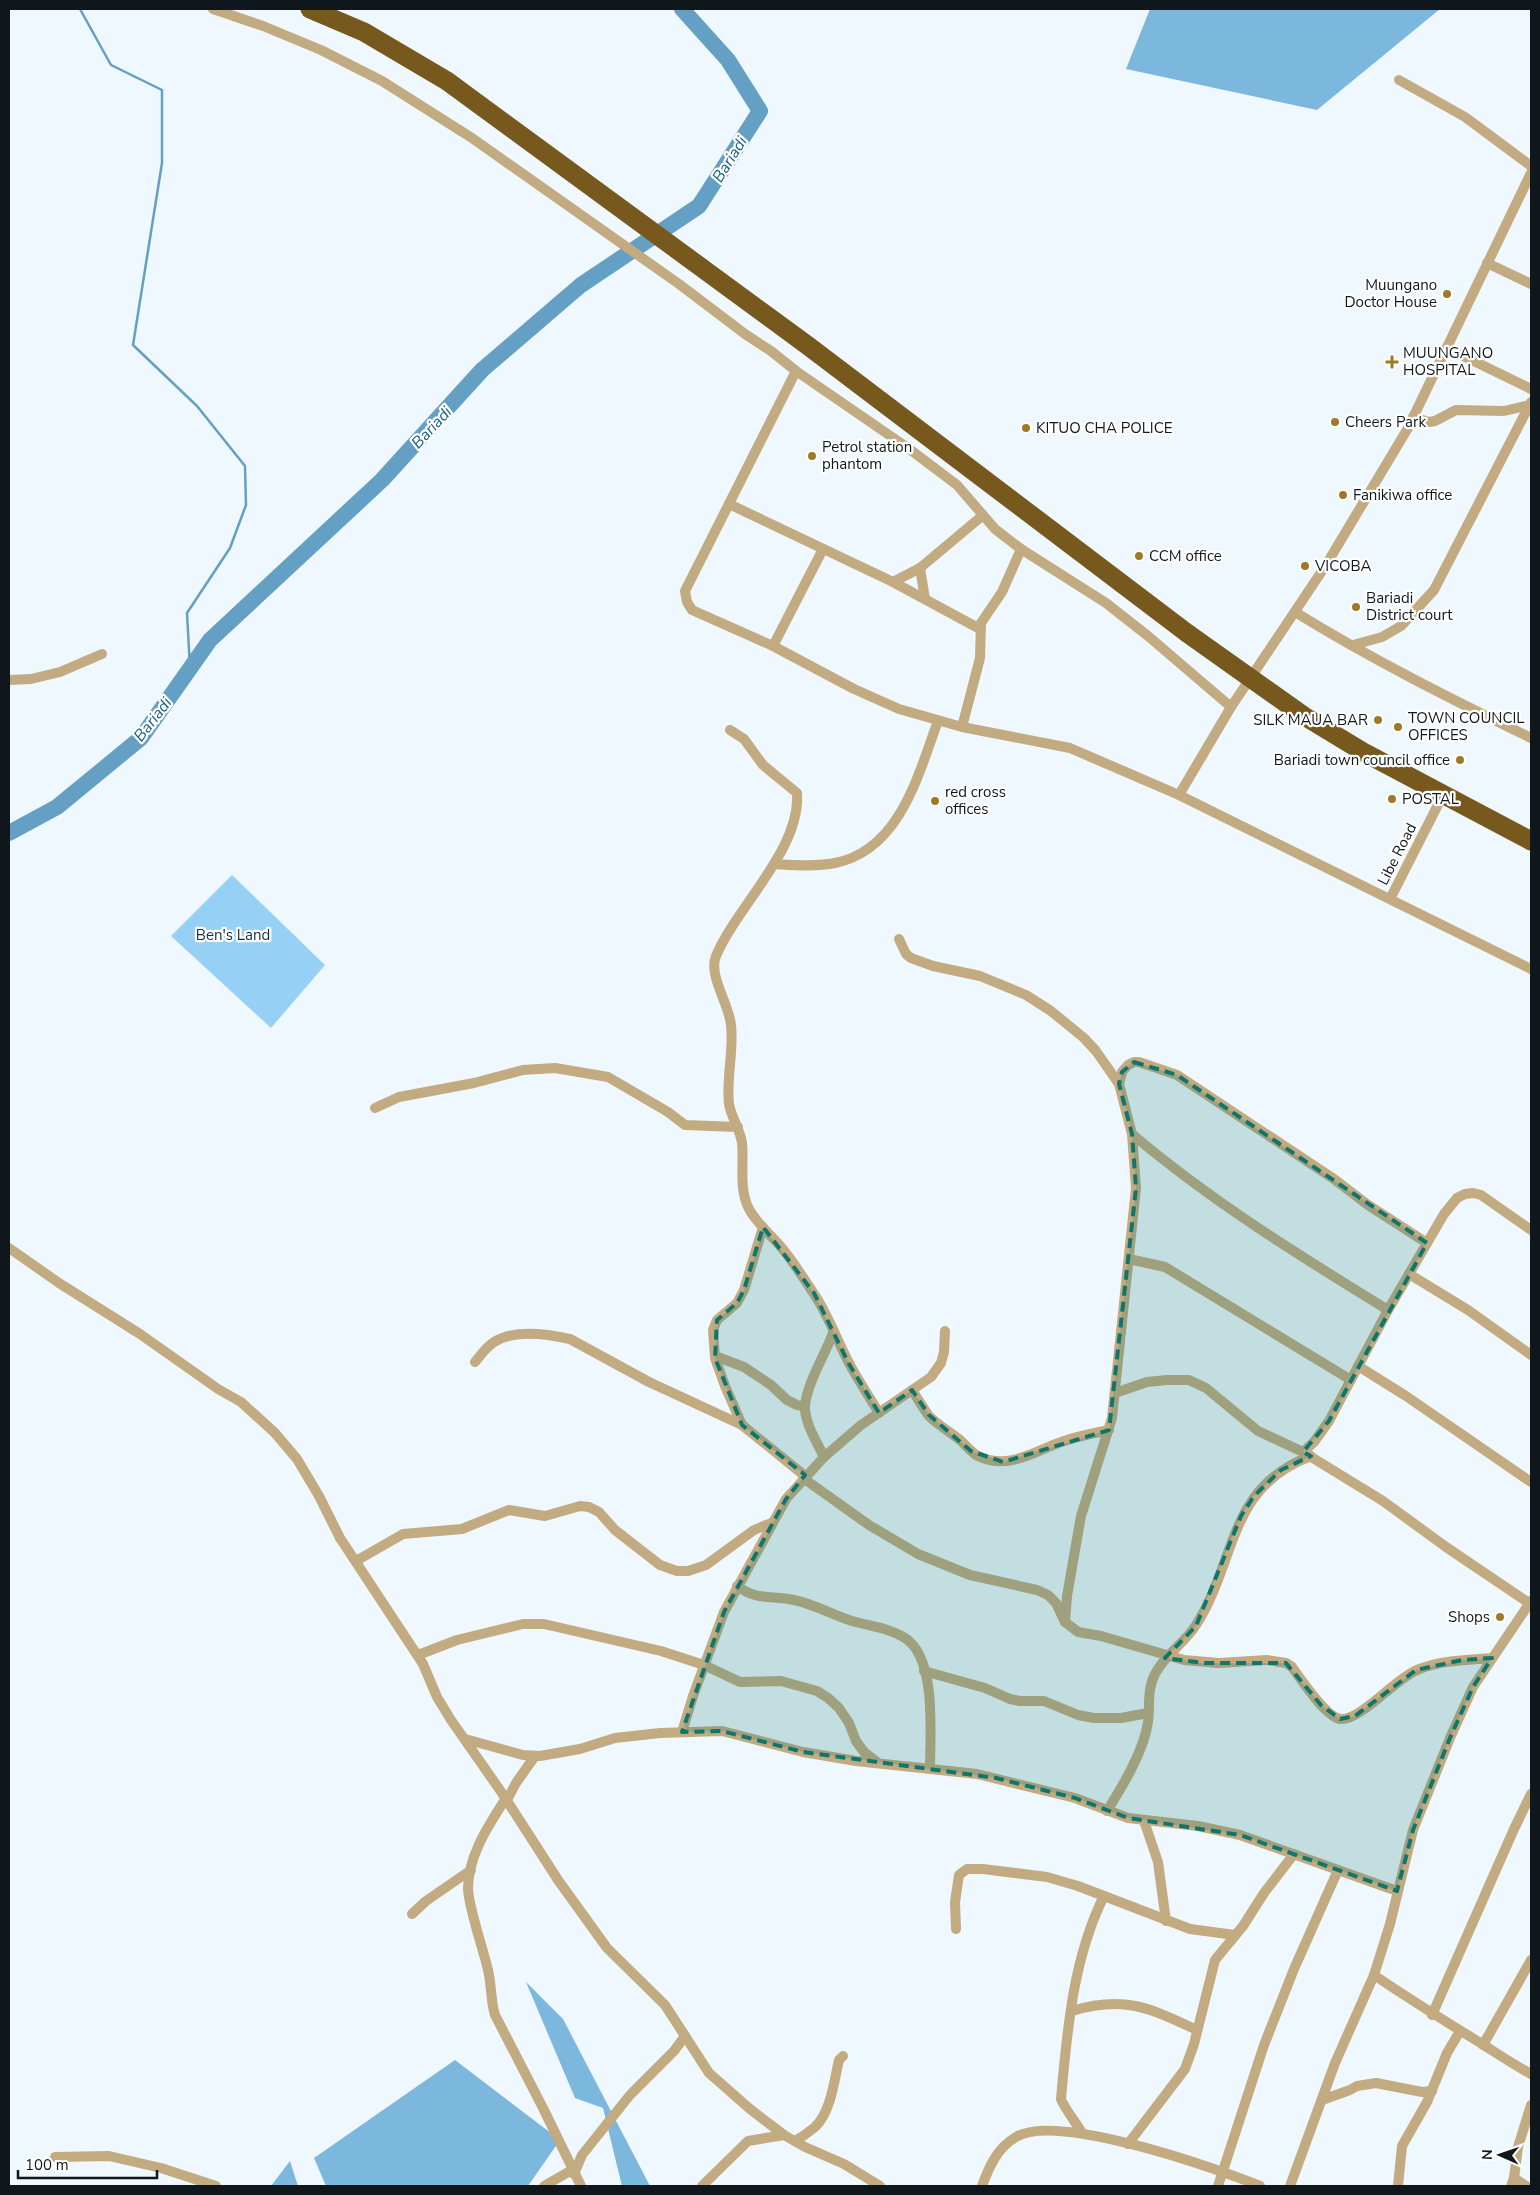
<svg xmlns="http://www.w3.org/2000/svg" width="1540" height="2195" font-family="'Nunito Sans',sans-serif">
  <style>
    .green { fill: #96d0f5 }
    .forest { fill: #7cb7dd }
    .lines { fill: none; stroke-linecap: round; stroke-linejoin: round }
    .stream { stroke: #649fc4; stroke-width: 2.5 }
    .river { stroke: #649fc4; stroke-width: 16 }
    .street { stroke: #c3ab81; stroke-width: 10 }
    .highway { stroke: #77591d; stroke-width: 19 }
    .marked { fill: #0f766e; fill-opacity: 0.2; stroke: #0f766e; stroke-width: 4; stroke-dasharray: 10 6; stroke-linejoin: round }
    .poi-dot { fill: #a07927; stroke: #fff; stroke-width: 2 }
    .labels { text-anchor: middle; stroke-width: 4.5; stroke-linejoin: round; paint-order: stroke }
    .poi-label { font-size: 15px; fill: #0f171c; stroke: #fff; text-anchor: start }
    .street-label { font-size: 15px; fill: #0f171c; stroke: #fff }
    .park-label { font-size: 15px; fill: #132f3f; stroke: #fff }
    .water-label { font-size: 16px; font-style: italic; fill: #165d82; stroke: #fff }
  </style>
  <rect width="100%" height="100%" fill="#eff8fe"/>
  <polygon class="green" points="232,875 325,965 271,1028 171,936"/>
  <g class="forest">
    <polygon points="1150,9 1440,9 1317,110 1126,69"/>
    <polygon points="526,1982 563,2019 650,2186 622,2186 603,2108 575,2098"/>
    <polygon points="455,2060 560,2140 528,2186 326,2186 314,2158"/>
    <polygon points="290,2161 298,2186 271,2186"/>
  </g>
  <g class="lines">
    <polyline class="stream" points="80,9 111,65 162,90 162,163 133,345 197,406 245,466 246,505 230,548 187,613 190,668"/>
    <polyline class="river" points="9,833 57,807 141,738 210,640 382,480 482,370 581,285 699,206 760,111 728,60 682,9"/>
    <g class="street">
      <polyline points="213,9 263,26 321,50 382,81 472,138 679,284 745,334 771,351 796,371 908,448 957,485 995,529 1021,549 1106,603 1148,636 1231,707"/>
      <polyline points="1399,80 1465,117 1531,166"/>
      <polyline points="1487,263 1531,284"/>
      <polyline points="1447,348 1531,389"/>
      <polyline points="796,371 685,591 687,602 692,610 773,646 854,689 899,709 962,727 1070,748 1179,795 1531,969"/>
      <polyline points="1413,417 1429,422 1435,421 1456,410 1504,411 1530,405"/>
      <polyline points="729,504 893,582 980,629"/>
      <polyline points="920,568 925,599"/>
      <polyline points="893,582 920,568 982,516"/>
      <path d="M1295,612c76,47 156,87 236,126"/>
      <polyline points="1353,645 1382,637 1401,626 1434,590 1531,402"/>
      <polyline points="773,646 823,549"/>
      <polyline points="9,680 31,679 60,672 102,654"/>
      <polyline points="962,727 980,658 981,623 1002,592 1021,549"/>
      <path d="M730,730l14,9 19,26 34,28c4,56 -60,113 -81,163 -8,19 13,48 15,69 3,26 -5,53 -2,79 2,13 11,25 13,39 2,21 -3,44 6,64 7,15 23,28 33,40 12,14 21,29 31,44 15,21 24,47 36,70 9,18 21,35 31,52"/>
      <polyline points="1179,795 1231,707 1326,565 1408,428 1531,173"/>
      <path d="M774,864c19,1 42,3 61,-1 65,-13 83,-88 103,-142"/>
      <polyline points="1390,899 1443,795"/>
      <polyline points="899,939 906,954 911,958 933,966 980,976 1026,995 1051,1011 1084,1038 1096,1051 1119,1084"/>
      <polyline points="375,1108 399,1097 474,1083 523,1070 555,1068 608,1077 668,1112 685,1125 738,1127"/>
      <path d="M1132,1134c79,67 168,122 256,176"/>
      <polyline points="763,1227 744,1290 737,1303 717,1320 713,1330 715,1358 725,1386 742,1425 805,1476"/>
      <polyline points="9,1248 59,1283 140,1334 218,1389 241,1402 275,1433 297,1459 319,1496 340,1538 423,1664 437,1697 451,1720 502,1793 558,1880 607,1948 665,2005 709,2073 750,2109 784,2135 805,2147 844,2164 880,2186"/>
      <polyline points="1129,1259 1165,1267 1351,1380"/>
      <polyline points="1409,1274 1468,1310 1531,1355"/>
      <polyline points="715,1356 744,1367 771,1385 787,1400 797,1405 805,1407"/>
      <path d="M475,1362c6,-7 11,-15 19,-20 20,-13 54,-8 76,-3l79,43 93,43"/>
      <polyline points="1358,1366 1406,1396 1531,1482"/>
      <path d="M912,1390c6,9 11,18 17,26 9,9 21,16 31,24 7,6 11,13 20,17 30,13 56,-7 84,-16 15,-5 30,-8 45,-11"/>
      <polyline points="1115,1393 1147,1382 1167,1380 1189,1380 1206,1388 1258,1431 1303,1452 1383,1501 1446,1547 1529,1603"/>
      <polyline points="1303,1452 1314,1442 1329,1421 1388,1310 1444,1214 1457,1198 1465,1194 1473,1193 1481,1195 1531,1230"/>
      <path d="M824,1457c-7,-15 -20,-35 -19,-51 2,-23 20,-51 28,-73"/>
      <path d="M803,1478l66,47 49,29 52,21 67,15 11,5 8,8 9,19 13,10 23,4 83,24 35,3 48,-3 19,3 6,4c9,12 34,51 49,52 20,1 54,-40 76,-49 23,-10 50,-10 75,-12"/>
      <polyline points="356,1561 403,1534 462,1529 509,1510 545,1516 580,1506 589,1507 599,1512 615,1530 660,1565 677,1571 688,1571 706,1565 754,1530 771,1523"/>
      <path d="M737,1586c20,15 35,9 57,14 20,4 39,15 58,21 17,5 38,7 53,17 32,20 25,97 25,130"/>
      <polyline points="1065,1622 1067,1596 1081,1516 1112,1418 1136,1188 1132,1134 1119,1084 1122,1072 1128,1065 1134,1062 1139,1062 1177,1075 1334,1179 1368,1205 1427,1243"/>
      <polyline points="418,1655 457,1640 523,1624 544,1624 661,1651 704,1665 740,1682 781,1681 817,1691 828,1698 839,1708 849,1723 856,1741 864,1752 878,1763"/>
      <polyline points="924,1671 985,1688 1010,1699 1020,1701 1044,1701 1078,1715 1094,1718 1121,1718 1148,1713"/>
      <polyline points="682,1732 693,1696 724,1612 786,1499 824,1457 861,1425 931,1377 941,1363 944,1352 945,1331"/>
      <polyline points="465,1739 523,1755 540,1756 580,1749 615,1738 660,1733 722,1731 803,1752 856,1761 977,1774 1075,1798 1128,1818 1198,1826 1240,1835 1397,1891"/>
      <path d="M506,1798c-17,27 -38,57 -38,91 1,19 14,57 19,77 5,16 3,33 8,49l48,93 38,78"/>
      <polyline points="507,1800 516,1783 535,1756"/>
      <path d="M1107,1811c15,-24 37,-60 41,-89 2,-16 -1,-33 7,-48 10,-20 30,-31 41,-49 41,-64 31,-138 115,-169"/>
      <polyline points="1144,1821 1158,1862 1166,1921"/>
      <polyline points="412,1914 426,1901 471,1870"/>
      <polyline points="956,1929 955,1902 959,1875 967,1869 983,1869 1047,1877 1078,1886 1190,1929 1235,1935"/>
      <path d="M1374,1975c35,24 71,46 108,69 16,10 32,21 49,30"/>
      <path d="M1072,2011c52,-16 78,-3 125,19"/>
      <polyline points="1432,2015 1514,1829 1531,1794"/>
      <polyline points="1483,2045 1531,1960"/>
      <polyline points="1322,2100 1350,2090 1357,2086 1376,2083 1422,2092 1432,2091"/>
      <path d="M1082,2133c-5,-9 -19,-27 -21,-34 6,-68 12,-141 43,-203"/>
      <path d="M795,2141c7,-4 14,-9 20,-14 16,-15 19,-46 24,-67l4,-4"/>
      <polyline points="1128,2144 1185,2069 1194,2044 1215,1960 1243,1926 1264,1893 1294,1854"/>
      <polyline points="55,2157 109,2156 161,2168 216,2186"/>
      <polyline points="574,2174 582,2155 630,2095 674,2051 685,2036"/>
      <polyline points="1514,2178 1526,2186"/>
      <polyline points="544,2186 572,2170"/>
      <polyline points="702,2186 748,2141 784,2135"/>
      <path d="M982,2186c7,-19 15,-38 34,-49 40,-25 200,31 244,49"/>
      <polyline points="1218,2186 1264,2045 1294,1969 1338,1870"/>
      <polyline points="1290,2186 1335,2063 1374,1975 1390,1924 1413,1830 1450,1738 1473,1687 1531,1601"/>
      <polyline points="1398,2186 1402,2146 1427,2102 1447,2053 1460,2031"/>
      <polyline points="1511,2186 1514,2178 1518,2147 1531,2105"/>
    </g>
    <polyline class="highway" points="310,9 364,32 447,81 807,345 1187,633 1304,716 1365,753 1531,841"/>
  </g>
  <path class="marked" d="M1134,1062l43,13 250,168 -98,178 -26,31 8,4 -30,14 -27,26 -13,20 -45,110 -31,32 40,5h81l35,42 19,14 15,-3 61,-46 46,-10 30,-2 -19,29 -23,51 -37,92 -16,61 -157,-56 -112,-17 -53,-20 -79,-20 -193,-26 -81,-21 -40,1 42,-120 62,-113 19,-24 -63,-50 -27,-67 2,-38 20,-17 7,-13 19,-63 51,66 35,71 30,49 33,-23 17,25 42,36 32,11 106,-32 27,-242 -4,-54 -13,-50 3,-12z"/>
  <g class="poi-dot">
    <circle cx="1447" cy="294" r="5"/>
    <path d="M1389.5 354.5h5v5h5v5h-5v5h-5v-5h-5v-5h5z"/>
    <circle cx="1335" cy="422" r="5"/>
    <circle cx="1026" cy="428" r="5"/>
    <circle cx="812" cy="456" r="5"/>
    <circle cx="1343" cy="495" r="5"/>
    <circle cx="1139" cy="556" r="5"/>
    <circle cx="1305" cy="566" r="5"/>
    <circle cx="1356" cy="607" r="5"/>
    <circle cx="1378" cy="720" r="5"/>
    <circle cx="1398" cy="727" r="5"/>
    <circle cx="1460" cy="760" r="5"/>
    <circle cx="1392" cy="799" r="5"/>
    <circle cx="935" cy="801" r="5"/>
    <circle cx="1500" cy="1617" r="5"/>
  </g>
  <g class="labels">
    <g class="poi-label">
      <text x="1437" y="290" text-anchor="end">Muungano<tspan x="1437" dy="17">Doctor House</tspan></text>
      <text x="1403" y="358">MUUNGANO<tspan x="1403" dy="17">HOSPITAL</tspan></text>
      <text x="1345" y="427">Cheers Park</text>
      <text x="1036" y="433">KITUO CHA POLICE</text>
      <text x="822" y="452">Petrol station<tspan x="822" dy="17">phantom</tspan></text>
      <text x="1353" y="500">Fanikiwa office</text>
      <text x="1149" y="561">CCM office</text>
      <text x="1315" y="571">VICOBA</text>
      <text x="1366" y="603">Bariadi<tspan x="1366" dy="17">District court</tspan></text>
      <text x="1408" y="723">TOWN COUNCIL<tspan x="1408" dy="17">OFFICES</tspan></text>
      <text x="1368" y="725" text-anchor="end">SILK MAUA BAR</text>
      <text x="1450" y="765" text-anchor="end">Bariadi town council office</text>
      <text x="945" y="797">red cross<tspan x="945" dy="17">offices</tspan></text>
      <text x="1402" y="804">POSTAL</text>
      <text x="1490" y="1622" text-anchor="end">Shops</text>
    </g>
    <g class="street-label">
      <text transform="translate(1397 854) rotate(-63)" y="5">Libe Road</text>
    </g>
    <g class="park-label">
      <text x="233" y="940">Ben's Land</text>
    </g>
    <g class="water-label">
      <text transform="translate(729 159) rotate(-58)" y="6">Bariadi</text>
      <text transform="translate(431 427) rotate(-47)" y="6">Bariadi</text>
      <text transform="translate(152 719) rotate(-52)" y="6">Bariadi</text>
    </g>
  </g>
  <rect width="1540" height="2195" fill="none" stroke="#0f171c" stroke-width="20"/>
  <g transform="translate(1500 2155) rotate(272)" stroke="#ffffff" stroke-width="4" paint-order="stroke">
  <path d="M0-4L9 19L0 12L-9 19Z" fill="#0f171c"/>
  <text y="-8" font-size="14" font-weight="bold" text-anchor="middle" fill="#0f171c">N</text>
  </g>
  <path d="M18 2170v8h139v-8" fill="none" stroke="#0f171c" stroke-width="2.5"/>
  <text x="25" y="2170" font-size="15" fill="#0f171c" stroke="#ffffff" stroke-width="4" paint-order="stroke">100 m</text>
</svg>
